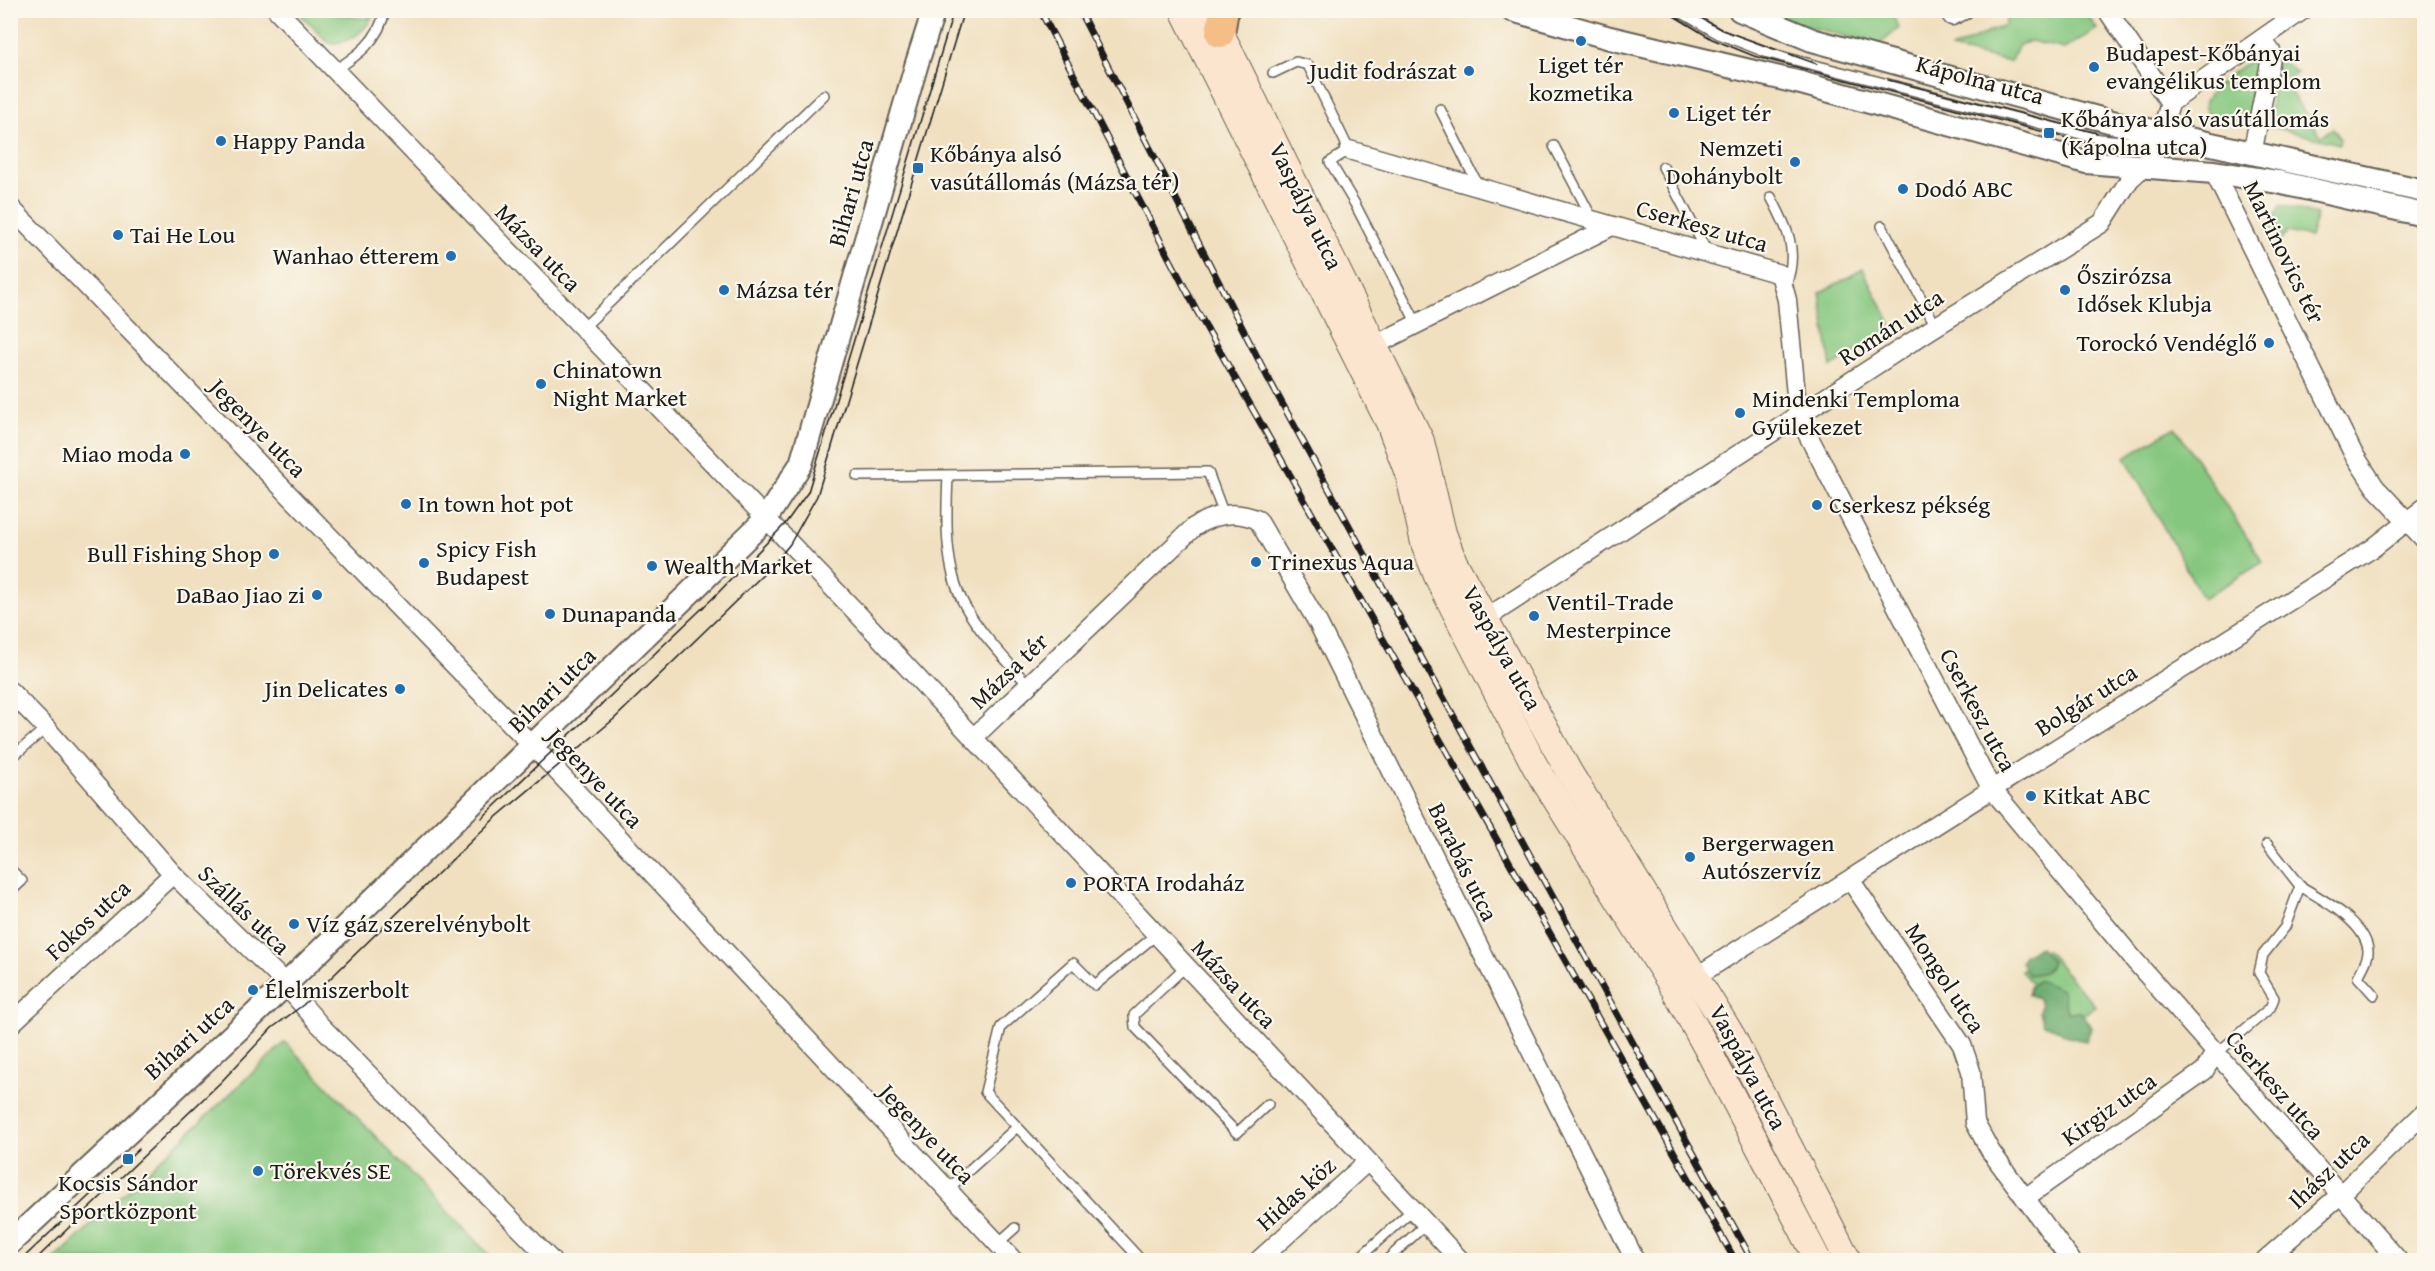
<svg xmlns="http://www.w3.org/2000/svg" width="2435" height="1271" font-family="'Gentium Book Plus',serif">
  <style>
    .green { fill: #86c77f; stroke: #51724e; stroke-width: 1.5 }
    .forest { fill: #6cac6e; stroke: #446445; stroke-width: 1.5 }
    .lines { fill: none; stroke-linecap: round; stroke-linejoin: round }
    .service-casing { stroke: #666155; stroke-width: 12 }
    .minor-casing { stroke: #666155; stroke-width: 21 }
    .tertiary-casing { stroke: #666155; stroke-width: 26 }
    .secondary-casing { stroke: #666155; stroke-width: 28 }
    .primary-casing { stroke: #666155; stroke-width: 32 }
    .service { stroke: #fff; stroke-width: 9 }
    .minor { stroke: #fff; stroke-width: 18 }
    .tertiary { stroke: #fff; stroke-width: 22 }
    .secondary { stroke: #fbe5cf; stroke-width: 26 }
    .primary { stroke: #f6be87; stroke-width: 28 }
    .tram { stroke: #1c1c1c; stroke-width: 1.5 }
    .rail-casing { stroke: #1c1c1c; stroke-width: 7 }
    .rail { stroke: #fbf7ec; stroke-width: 4.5; stroke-dasharray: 14; stroke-linecap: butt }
    .poi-dot { fill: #1f6fb2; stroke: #fbf7ec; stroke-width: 2 }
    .labels { text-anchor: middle; stroke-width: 4.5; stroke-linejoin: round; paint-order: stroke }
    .poi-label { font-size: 24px; fill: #1c1c1c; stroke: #fbf7ec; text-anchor: start }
    .street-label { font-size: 24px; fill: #1c1c1c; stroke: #fbf7ec }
  </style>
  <rect width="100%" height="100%" fill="#fbf7ec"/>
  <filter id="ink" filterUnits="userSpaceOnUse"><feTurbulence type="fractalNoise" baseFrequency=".0167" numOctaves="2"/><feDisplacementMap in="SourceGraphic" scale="12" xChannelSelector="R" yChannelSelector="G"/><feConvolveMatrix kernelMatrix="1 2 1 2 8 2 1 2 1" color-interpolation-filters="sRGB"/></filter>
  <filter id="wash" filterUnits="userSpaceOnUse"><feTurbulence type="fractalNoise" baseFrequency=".008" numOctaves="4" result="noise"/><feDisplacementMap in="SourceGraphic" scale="24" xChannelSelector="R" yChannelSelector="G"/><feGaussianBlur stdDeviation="1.35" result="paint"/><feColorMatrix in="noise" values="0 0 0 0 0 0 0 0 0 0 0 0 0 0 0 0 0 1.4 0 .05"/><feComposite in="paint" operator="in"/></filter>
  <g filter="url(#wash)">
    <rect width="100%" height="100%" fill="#f0e0c0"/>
    <g class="green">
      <path d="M297,11h39l-1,3 33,5 1,-8h6c-7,19 -25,33 -46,32z"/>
      <polygon points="1766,11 1890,11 1899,28 1879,45 1803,25"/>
      <polygon points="2008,11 2085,11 2097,29 2064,49 2031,41 2019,45 2010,62 1951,49 2005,25"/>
      <path d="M2251,60l8,3 -11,60c-10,-2 -27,-1 -37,-7 -25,-15 28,-47 40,-56z"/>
      <polygon points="2275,62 2286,64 2297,73 2284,83 2321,136 2333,128 2340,138 2339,144 2269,126"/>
      <polygon points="2281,205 2317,215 2310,237 2288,232 2277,244 2267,229"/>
      <polygon points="1863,269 1894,330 1831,367 1820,293"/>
      <polygon points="2175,427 2263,562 2203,599 2125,457"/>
      <polygon points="2046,950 2095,1006 2070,1028 2021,971"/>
      <polygon points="285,1042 494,1260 54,1260"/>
    </g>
    <g class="forest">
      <path d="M2040,947l12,15c-3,11 -14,12 -24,13l-7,-13 3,-7z"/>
      <path d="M2039,980l23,10 5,22h14l10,15 -5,14c-24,-3 -22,-12 -43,-17l-4,-12 2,-7 -3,-6 -10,-5 2,-7z"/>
    </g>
  </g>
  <g filter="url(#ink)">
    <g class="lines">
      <g class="service-casing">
        <g id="service">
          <polyline points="1677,10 1719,34 1768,53 2100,139 2157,144"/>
          <path d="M334,71c24,-16 45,-30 51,-61"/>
          <polyline points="1273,73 1296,62 1308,65 1349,150 1330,162 1355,204 1417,324"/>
          <polyline points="1440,109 1479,187"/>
          <polyline points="1554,146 1592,218"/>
          <polyline points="1663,167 1707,252"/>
          <path d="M1771,197c16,30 28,53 15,88"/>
          <polyline points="1882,226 1936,326"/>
          <polyline points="582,329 824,95"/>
          <polyline points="857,476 1208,472 1224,515"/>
          <path d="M948,476c-2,41 -4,93 17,130 16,29 42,54 63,79"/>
          <polyline points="10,759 46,728"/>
          <polyline points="10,869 22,881 10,892"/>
          <path d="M2300,886c22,13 65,36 68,64 1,8 -6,19 -10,27l16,18"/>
          <polyline points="1185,967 1134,1015 1135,1027 1237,1133 1268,1104"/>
          <polyline points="2216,1054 2270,1008 2274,998 2259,973 2263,955 2285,927 2300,886 2267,844"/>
          <polyline points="947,1190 1017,1127"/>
          <polyline points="997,1244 1015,1228"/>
          <polyline points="1141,1260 985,1092 1001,1027 1073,963 1095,985 1156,935"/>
          <polyline points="1357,1260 1412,1210"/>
          <polyline points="1387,1260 1426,1224"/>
        </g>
      </g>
      <g class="minor-casing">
        <g id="minor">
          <polyline points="277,10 855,611 1460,1260"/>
          <polyline points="1952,16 1964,10"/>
          <polyline points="2170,103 2303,10"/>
          <polyline points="1349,150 1780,274 1787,300 1798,416 1991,788 2135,961 2398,1260"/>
          <polyline points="2252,154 2272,53 2262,39"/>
          <polyline points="2214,172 2353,453 2375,487 2424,539"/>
          <polyline points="10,207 554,768 1013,1260"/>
          <polyline points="1375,345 1612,226"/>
          <polyline points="1477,624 1930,330 2102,223 2130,179 2142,168 2161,133 2170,103 2107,10"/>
          <polyline points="10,691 46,728 173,874 275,973 320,1025 551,1260"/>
          <path d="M973,738l221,-211c20,-13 42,-17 64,-7l60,103 317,637"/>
          <polyline points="1851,881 1962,1045 1971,1071 1975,1123 1991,1152 2071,1260"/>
          <polyline points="1697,976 2373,548 2424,508"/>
          <polyline points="10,1025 173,874"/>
          <polyline points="2025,1198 2204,1071 2215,1053"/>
          <polyline points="1259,1260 1367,1162"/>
          <polyline points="2265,1260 2340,1195 2424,1113"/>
        </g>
      </g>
      <g class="tertiary-casing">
        <g id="tertiary">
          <polyline points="1512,10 1610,38 1801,83 2086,162 2214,172 2278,182 2424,215"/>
          <polyline points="1740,10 1812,40 2112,122 2424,191"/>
          <polyline points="10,1243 256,1013 765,520 801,464 917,63 934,10"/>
        </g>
      </g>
      <g class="secondary-casing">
        <g id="secondary">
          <polyline points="1183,10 1389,423 1409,476 1424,543 1437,576 1465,631 1535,766 1674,989 1710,1054 1818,1260"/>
          <polyline points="1211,13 1421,441 1443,533 1454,562 1569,772 1731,1034 1848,1260"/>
        </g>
      </g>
      <g class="primary-casing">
        <polyline id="primary" points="1220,33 1224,10"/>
      </g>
      <use href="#service" class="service"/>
      <use href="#minor" class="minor"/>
      <use href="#tertiary" class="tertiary"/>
      <use href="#secondary" class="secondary"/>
      <use href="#primary" class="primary"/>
      <g class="tram">
        <polyline points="1664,10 1712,39 1754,56 2094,145"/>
        <polyline points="1687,10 1722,30 1817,64"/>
        <polyline points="1888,80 2097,133"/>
        <polyline points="482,818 713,598 785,524 808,492 954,10"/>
        <polyline points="21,1260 139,1149"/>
        <polyline points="35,1260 221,1082 272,1028 303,1005 494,819 614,719 772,566 790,544 817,496 964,10"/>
      </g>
      <g class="rail-casing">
        <g id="rail">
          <polyline points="1040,10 1197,311 1735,1260"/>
          <polyline points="1079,10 1267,376 1752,1260"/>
        </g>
      </g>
      <use href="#rail" class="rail"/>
    </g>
  </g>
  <g class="poi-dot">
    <circle cx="1581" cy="41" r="6"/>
    <circle cx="2094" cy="67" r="6"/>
    <circle cx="1469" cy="71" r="6"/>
    <circle cx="1674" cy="113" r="6"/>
    <rect x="2043" y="127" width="12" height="12" rx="3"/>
    <circle cx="221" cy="141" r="6"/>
    <circle cx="1795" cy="162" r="6"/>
    <rect x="912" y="162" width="12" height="12" rx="3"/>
    <circle cx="1903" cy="189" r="6"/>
    <circle cx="118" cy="235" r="6"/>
    <circle cx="451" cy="256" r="6"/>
    <circle cx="724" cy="290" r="6"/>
    <circle cx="2065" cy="290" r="6"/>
    <circle cx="2269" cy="343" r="6"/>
    <circle cx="541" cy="384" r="6"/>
    <circle cx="1740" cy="413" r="6"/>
    <circle cx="185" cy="454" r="6"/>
    <circle cx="406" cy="504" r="6"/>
    <circle cx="1817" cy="505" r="6"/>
    <circle cx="274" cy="554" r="6"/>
    <circle cx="1256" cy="562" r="6"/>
    <circle cx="424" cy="563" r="6"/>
    <circle cx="652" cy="566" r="6"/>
    <circle cx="317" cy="595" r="6"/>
    <circle cx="550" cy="614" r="6"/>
    <circle cx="1534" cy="616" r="6"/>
    <circle cx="400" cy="689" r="6"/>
    <circle cx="2031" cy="796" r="6"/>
    <circle cx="1690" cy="857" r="6"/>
    <circle cx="1071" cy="883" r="6"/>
    <circle cx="294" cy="924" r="6"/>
    <circle cx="253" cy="990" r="6"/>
    <rect x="122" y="1153" width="12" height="12" rx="3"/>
    <circle cx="258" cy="1171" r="6"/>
  </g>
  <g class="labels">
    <g class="poi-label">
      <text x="2106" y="61">Budapest-Kőbányai<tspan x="2106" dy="28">evangélikus templom</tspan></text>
      <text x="1581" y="73" text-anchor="middle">Liget tér<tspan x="1581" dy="28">kozmetika</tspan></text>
      <text x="1457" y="79" text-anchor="end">Judit fodrászat</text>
      <text x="1686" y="121">Liget tér</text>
      <text x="2061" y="127">Kőbánya alsó vasútállomás<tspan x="2061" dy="28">(Kápolna utca)</tspan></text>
      <text x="233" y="149">Happy Panda</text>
      <text x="1783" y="156" text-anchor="end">Nemzeti<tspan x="1783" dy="28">Dohánybolt</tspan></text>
      <text x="930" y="162">Kőbánya alsó<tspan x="930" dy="28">vasútállomás (Mázsa tér)</tspan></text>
      <text x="1915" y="197">Dodó ABC</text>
      <text x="130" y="243">Tai He Lou</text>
      <text x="439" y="264" text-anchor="end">Wanhao étterem</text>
      <text x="2077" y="284">Őszirózsa<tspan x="2077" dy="28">Idősek Klubja</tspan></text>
      <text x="736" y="298">Mázsa tér</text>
      <text x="2257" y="351" text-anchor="end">Torockó Vendéglő</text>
      <text x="553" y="378">Chinatown<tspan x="553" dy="28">Night Market</tspan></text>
      <text x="1752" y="407">Mindenki Temploma<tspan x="1752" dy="28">Gyülekezet</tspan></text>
      <text x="173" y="462" text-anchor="end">Miao moda</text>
      <text x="418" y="512">In town hot pot</text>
      <text x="1829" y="513">Cserkesz pékség</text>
      <text x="436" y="557">Spicy Fish<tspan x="436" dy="28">Budapest</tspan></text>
      <text x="262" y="562" text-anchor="end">Bull Fishing Shop</text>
      <text x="1268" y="570">Trinexus Aqua</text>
      <text x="664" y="574">Wealth Market</text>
      <text x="305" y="603" text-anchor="end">DaBao Jiao zi</text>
      <text x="1546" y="610">Ventil-Trade<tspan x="1546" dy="28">Mesterpince</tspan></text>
      <text x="562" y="622">Dunapanda</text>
      <text x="388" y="697" text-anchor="end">Jin Delicates</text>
      <text x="2043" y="804">Kitkat ABC</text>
      <text x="1702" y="851">Bergerwagen<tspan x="1702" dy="28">Autószervíz</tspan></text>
      <text x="1083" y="891">PORTA Irodaház</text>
      <text x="306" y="932">Víz gáz szerelvénybolt</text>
      <text x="265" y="998">Élelmiszerbolt</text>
      <text x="270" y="1179">Törekvés SE</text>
      <text x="128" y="1191" text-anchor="middle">Kocsis Sándor<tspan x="128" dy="28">Sportközpont</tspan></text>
    </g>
    <g class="street-label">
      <text transform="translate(1980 80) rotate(15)" y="8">Kápolna utca</text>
      <text transform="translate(851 193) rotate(-74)" y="8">Bihari utca</text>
      <text transform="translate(1306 206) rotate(64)" y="8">Vaspálya utca</text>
      <text transform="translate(1702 226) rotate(16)" y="8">Cserkesz utca</text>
      <text transform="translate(538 248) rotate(46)" y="8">Mázsa utca</text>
      <text transform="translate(2284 252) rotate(64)" y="8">Martinovics tér</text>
      <text transform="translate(1891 327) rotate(-33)" y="8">Román utca</text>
      <text transform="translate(258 428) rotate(46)" y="8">Jegenye utca</text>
      <text transform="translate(1502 648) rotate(61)" y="8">Vaspálya utca</text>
      <text transform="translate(1009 671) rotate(-44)" y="8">Mázsa tér</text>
      <text transform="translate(552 690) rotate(-44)" y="8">Bihari utca</text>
      <text transform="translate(2086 700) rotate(-32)" y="8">Bolgár utca</text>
      <text transform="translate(1978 710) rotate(62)" y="8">Cserkesz utca</text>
      <text transform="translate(595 778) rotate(47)" y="8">Jegenye utca</text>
      <text transform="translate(1463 862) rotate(64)" y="8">Barabás utca</text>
      <text transform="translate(244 910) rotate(44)" y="8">Szállás utca</text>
      <text transform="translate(88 920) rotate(-43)" y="8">Fokos utca</text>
      <text transform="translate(1945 978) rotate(57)" y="8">Mongol utca</text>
      <text transform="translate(1234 984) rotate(47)" y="8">Mázsa utca</text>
      <text transform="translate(189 1038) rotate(-42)" y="8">Bihari utca</text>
      <text transform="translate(1748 1067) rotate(62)" y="8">Vaspálya utca</text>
      <text transform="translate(2275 1085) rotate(49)" y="8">Cserkesz utca</text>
      <text transform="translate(2109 1109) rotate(-35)" y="8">Kirgiz utca</text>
      <text transform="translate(927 1134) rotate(47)" y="8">Jegenye utca</text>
      <text transform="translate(2329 1170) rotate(-43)" y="8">Ihász utca</text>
      <text transform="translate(1296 1194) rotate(-42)" y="8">Hidas köz</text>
    </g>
  </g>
  <rect width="2435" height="1271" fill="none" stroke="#fbf7ec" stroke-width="36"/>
</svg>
